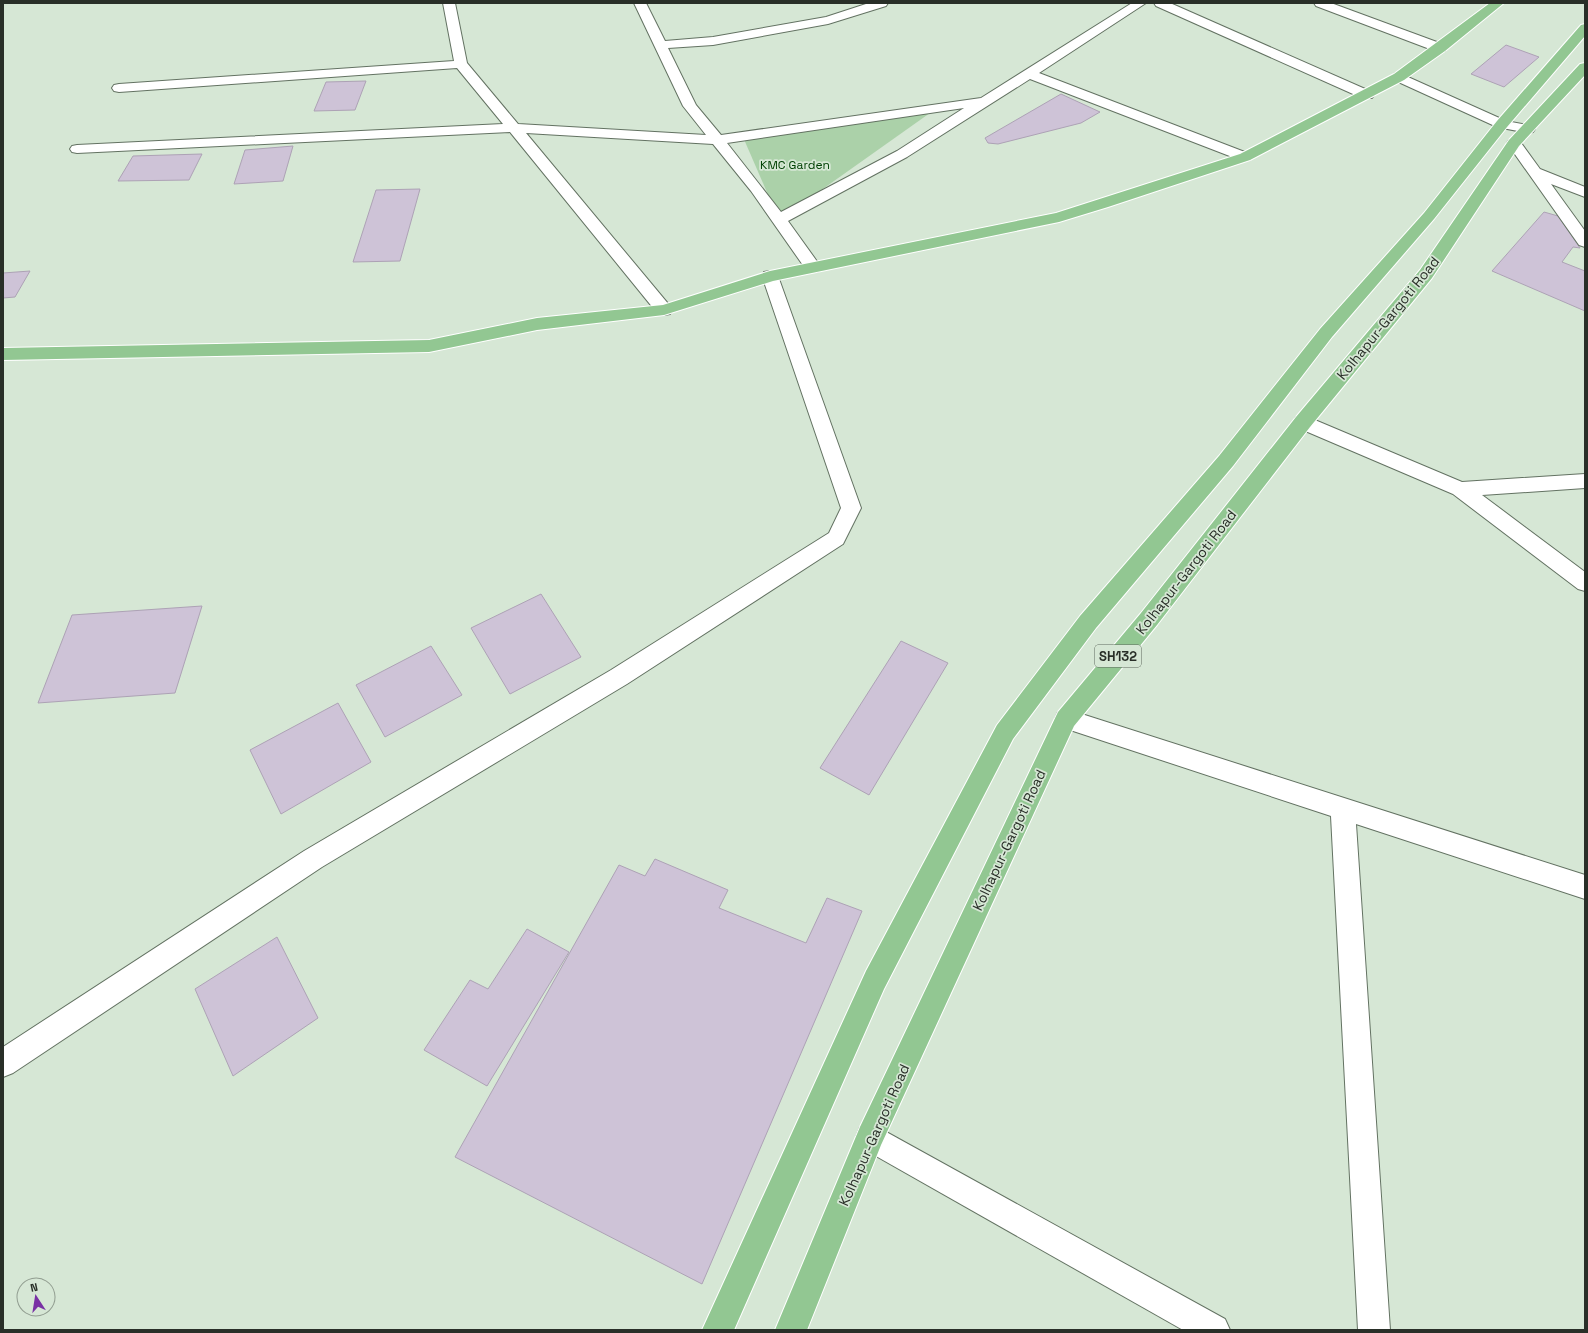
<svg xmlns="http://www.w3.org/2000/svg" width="1588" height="1333" font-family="'Space Grotesk',sans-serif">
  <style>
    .green { fill: #abd1a9 }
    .building { fill: #cec3d7; stroke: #ada2b5 }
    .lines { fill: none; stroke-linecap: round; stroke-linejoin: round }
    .minor-casing { stroke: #637262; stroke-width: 2 }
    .major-casing { stroke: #fff; stroke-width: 2 }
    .minor { fill: #fff; fill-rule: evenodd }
    .major { fill: #92c792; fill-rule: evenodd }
    .labels { text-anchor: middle; stroke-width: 3.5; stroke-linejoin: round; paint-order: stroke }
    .far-park-label { font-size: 12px; fill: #004104; stroke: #d6e7d5 }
    .shield { fill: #d6e7d5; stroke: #5d665c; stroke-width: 1 }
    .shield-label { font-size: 13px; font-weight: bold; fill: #292f28 }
    .street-label { font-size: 14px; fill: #292f28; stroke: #d6e7d5 }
  </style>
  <rect width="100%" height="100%" fill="#d6e7d5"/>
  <polygon class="green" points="937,108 779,220 743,137"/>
  <g class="building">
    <polygon points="1506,45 1539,57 1504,87 1471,74"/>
    <polygon points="366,81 355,110 314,111 326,82"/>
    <polygon points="1061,94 1100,112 1081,123 998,144 988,143 985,138"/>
    <polygon points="293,146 283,181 234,184 245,150"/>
    <polygon points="202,154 189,180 118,181 133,156"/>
    <polygon points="420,189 400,261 353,262 376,190"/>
    <polygon points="1544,212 1558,216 1580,248 1573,247 1562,262 1585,271 1585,311 1492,271"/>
    <polygon points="30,271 15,297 3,298 3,273"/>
    <polygon points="541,594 581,657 510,694 471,628"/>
    <polygon points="202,606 175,693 38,703 72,615"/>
    <polygon points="901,641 948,663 869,795 820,768"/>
    <polygon points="431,646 462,695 385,737 356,685"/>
    <polygon points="338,703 371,762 281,814 250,750"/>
    <polygon points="655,859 728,890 719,908 806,943 827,898 862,911 702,1284 455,1157 619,865 645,876"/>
    <polygon points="527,929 569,952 487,1086 424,1050 470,980 488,989"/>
    <polygon points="277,937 318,1018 233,1076 195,989"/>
  </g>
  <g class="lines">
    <g class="minor-casing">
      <g id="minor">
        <path d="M443,3h12l12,60 51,61 188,11 -23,-29 -49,-103h12l19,38 48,-4 113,-20 43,-14h19l-2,3 -58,18 -115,21 -45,3 28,57 25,30 260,-37 151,-95h14l-107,70 211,81 2,3 -2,3h-10l-210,-81 -123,78 -119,64 33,46 -2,4 -6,1 -6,-1 -56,-80 -38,-47 -187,-11 144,173 2,4 -2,4 -6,1 -6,-1 -148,-182 -433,21 -5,-1 -2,-3 2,-3 5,-1 426,-21 -46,-56 -338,24 -5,-1 -2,-3 2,-3 5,-1 335,-23zM964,108l-67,43 -116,61 -54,-69z"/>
        <polygon points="1154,3 1170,3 1372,92 1374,95 1372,98 1362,98 1156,6"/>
        <polygon points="1314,3 1331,3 1445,45 1446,48 1445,51 1435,51 1316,6"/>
        <polygon points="1399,73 1506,121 1533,126 1535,129 1533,132 1528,133 1497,127 1394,80 1392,77 1394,74"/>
        <polygon points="1514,139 1519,140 1540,169 1585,187 1585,197 1551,184 1585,231 1585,247 1579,245 1507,143 1509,140"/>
        <polygon points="770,271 776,272 778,276 861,508 843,544 627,684 322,867 13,1073 3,1077 3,1047 304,851 611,670 829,533 841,508 762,276 764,272"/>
        <polygon points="1303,415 1462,482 1585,474 1585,488 1482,495 1585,572 1585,591 1578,589 1453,494 1296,427 1294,422 1296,417"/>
        <polygon points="1066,709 1585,875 1585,899 1356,824 1390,1330 1358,1330 1331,816 1058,726 1055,719 1058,712"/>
        <polygon points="870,1123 1225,1319 1230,1330 1183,1330 860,1147 856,1137 860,1127"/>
      </g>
    </g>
    <g class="major-casing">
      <g id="major">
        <polygon points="1490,3 1504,3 1445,51 1404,80 1250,160 1108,207 1059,222 773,281 664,315 537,330 429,352 3,360 3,348 429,340 537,318 663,305 770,271 1056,213 1240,154 1394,74"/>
        <polygon points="1585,24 1585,36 1507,127 1434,219 1332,337 1233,466 1096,628 1013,739 884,989 734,1330 702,1330 866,971 997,725 1080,616 1219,456 1320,329 1424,213 1497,121 1581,25"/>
        <polygon points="1585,63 1585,75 1519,146 1432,278 1310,427 1157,625 1074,726 881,1145 807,1330 775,1330 860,1127 1058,712 1141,613 1296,417 1420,270 1509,140 1580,64"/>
      </g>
    </g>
    <use href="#minor" class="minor"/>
    <use href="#major" class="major"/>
  </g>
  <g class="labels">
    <g class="far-park-label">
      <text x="795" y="169">KMC Garden</text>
    </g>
    <rect class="shield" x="1095" y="645" width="46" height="22" rx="3"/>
    <g class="shield-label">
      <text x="1118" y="661">SH132</text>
    </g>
    <g class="street-label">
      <text transform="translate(1388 318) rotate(-51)" y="5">Kolhapur-Gargoti Road</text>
      <text transform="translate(1186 572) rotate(-52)" y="5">Kolhapur-Gargoti Road</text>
      <text transform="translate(1009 840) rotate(-65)" y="5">Kolhapur-Gargoti Road</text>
      <text transform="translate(874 1135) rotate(-66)" y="5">Kolhapur-Gargoti Road</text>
    </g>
  </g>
  <rect width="1588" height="1333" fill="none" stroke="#292f28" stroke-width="8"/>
  <g transform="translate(36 1297) rotate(348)"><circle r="19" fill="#d6e7d5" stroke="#919d90"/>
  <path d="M0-3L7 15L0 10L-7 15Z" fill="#7931a4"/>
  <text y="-6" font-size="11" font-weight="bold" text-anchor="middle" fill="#292f28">N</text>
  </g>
</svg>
